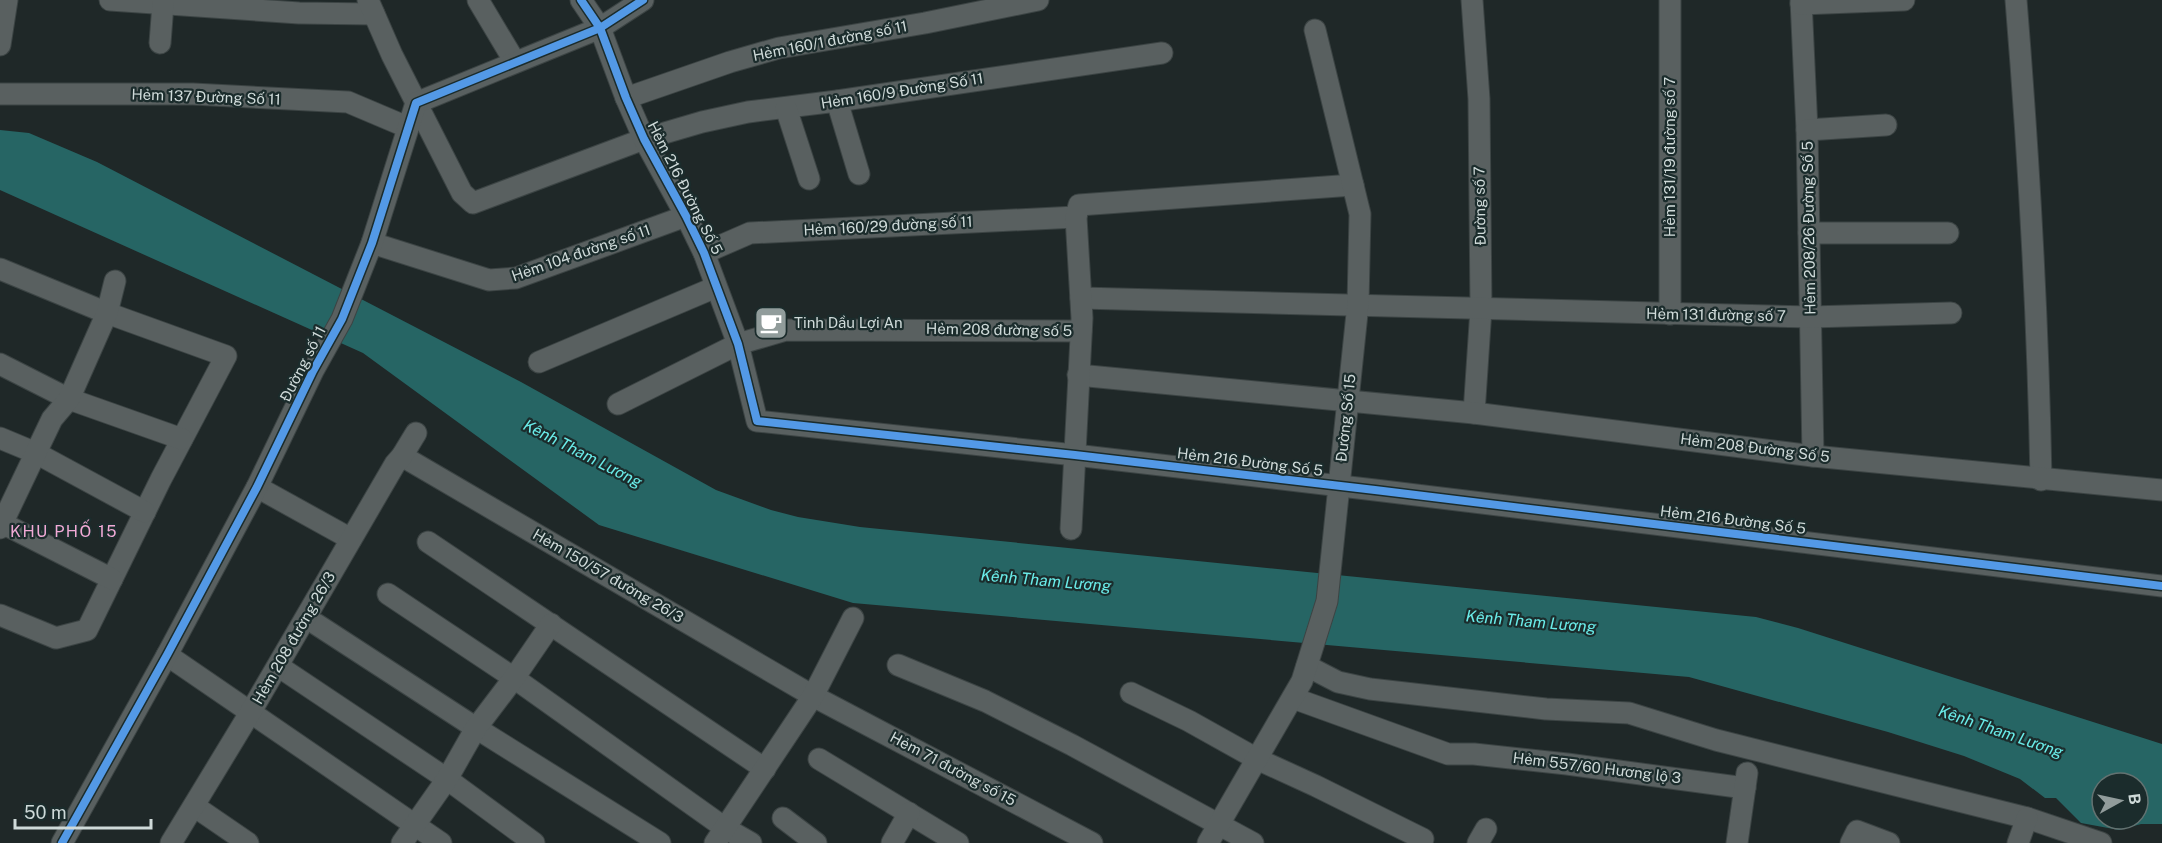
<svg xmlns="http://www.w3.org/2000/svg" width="2162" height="843" font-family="'Public Sans',sans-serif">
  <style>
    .water { fill: #266564; fill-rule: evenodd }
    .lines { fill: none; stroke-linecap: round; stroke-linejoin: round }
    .minor-casing { stroke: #3c4444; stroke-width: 23 }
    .minor { stroke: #596060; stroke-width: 21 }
    .cycleway-casing { stroke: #1b2c2c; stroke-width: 11 }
    .cycleway { stroke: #5399e6; stroke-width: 8 }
    .labels { text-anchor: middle; stroke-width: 4.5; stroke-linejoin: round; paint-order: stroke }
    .street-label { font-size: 15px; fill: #cfdad9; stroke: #1b2c2c }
    .poi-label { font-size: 15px; fill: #cfdad9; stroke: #1b2c2c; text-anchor: start }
    .water-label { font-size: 16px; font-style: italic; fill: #6aece9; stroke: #1b2c2c }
    .neighbourhood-label { font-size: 16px; letter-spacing: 1.5px; fill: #f1aad6; stroke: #1b2c2c }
  </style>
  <rect width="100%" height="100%" fill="#1f2828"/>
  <path class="water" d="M0,130l29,3 68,29 424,220 195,108 55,20 27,7 62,10 896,90 42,11 364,116v80h-21l-22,6 -38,-7 -25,-25h-11l-25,-19 -56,-23 -76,-24 -199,-55 -836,-74 -254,-78 -236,-172 -363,-163zM2102,783h36v36h-36z"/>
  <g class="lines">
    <g class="minor-casing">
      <g id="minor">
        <polyline points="110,0 299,13 374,14"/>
        <polyline points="368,0 392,55 462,193 473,203 644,139 702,122 748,112 837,101 1162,53"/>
        <polyline points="478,0 515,62"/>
        <polyline points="581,0 600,28 626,98 644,139 686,216 704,253 738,344 757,421 1075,455 1375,490 2162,586"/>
        <polyline points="1472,0 1479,99 1481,309 1474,413"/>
        <polyline points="1801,0 1807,130 1813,456"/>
        <path d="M2016,0c13,160 22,320 25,480"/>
        <polyline points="1801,4 1904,0"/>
        <polyline points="160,43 163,4"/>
        <polyline points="0,45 7,0"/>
        <polyline points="0,94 193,94 348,102 407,127"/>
        <polyline points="626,98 730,62 779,48 925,23 1038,0"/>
        <polyline points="837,101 859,174"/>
        <polyline points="786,108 809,179"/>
        <polyline points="1807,130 1886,125"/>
        <polyline points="1809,233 1948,233"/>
        <polyline points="372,243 489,280 516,278 686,216"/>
        <polyline points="704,253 750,233 1076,217"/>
        <polyline points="0,269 107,313 226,356 161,479 87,630 56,638 0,615"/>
        <polyline points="1081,298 1811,317 1951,313"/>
        <polyline points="1670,314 1670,0"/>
        <polyline points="539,362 716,287"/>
        <polyline points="0,364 69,399 182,439"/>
        <polyline points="1078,375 1474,413 1813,456 2162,490"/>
        <polyline points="618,404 738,344 786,330 1081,331"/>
        <polyline points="0,438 36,453 145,512"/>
        <polyline points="402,456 813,696 1092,843"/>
        <polyline points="257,487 351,539"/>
        <polyline points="0,522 112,579"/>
        <polyline points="0,528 52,419 69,399 107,313 115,281"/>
        <polyline points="1071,529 1082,318 1076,217 1079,205 1353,185"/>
        <polyline points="428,542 765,769"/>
        <polyline points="388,594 514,678 725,828 751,843"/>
        <polyline points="316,624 476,728 660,843"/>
        <polyline points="167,655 441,843"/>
        <polyline points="898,665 985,701 1072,745 1253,843"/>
        <polyline points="278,666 447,779 534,843"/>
        <polyline points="1307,666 1338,682 1370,689 1546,709 1629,713 1716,740 2027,818 2101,843"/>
        <polyline points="1131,693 1189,721 1257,759 1316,786 1423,839"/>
        <polyline points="1293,698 1448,754 1474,754 1567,764 1745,788"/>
        <polyline points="819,759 958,843"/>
        <polyline points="194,806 248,843"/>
        <polyline points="783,818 816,843"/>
        <polyline points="62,843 167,655 257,487 313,371 342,319 372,243 416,103 600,28 643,0"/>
        <polyline points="171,843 250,713 395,464 402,456 416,433"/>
        <polyline points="402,843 447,779 476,728 514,678 551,624"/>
        <polyline points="715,843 813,696 853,618"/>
        <polyline points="892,843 909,813"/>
        <polyline points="1208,843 1302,681 1327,601 1358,304 1360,214 1315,30"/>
        <polyline points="1478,843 1486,829"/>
        <polyline points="1737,843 1747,773"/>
        <polyline points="1851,843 1857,831 1889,843"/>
        <polyline points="2018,843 2027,818"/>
      </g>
    </g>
    <use href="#minor" class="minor"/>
    <g class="cycleway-casing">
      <g id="cycleway">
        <polyline points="581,0 600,28 626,98 644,139 686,216 704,253 738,344 757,421 1075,455 1375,490 2162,586"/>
        <polyline points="62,843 167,655 257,487 313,371 342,319 372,243 416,103 600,28 643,0"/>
      </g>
    </g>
    <use href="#cycleway" class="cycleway"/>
  </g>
  <defs>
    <g id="cafe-square" transform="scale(1.725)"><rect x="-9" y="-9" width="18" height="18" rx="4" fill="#919c9b" stroke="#1b2c2c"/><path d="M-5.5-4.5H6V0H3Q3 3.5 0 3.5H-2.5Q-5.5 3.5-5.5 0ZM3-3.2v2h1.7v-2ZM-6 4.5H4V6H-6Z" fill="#fff"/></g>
  </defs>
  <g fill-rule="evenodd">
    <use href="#cafe-square" x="771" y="323"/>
  </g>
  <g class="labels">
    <g class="street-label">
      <text transform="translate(830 41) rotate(-11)" y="5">Hẻm 160/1 đường số 11</text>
      <text transform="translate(902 91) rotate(-9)" y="5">Hẻm 160/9 Đường Số 11</text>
      <text transform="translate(206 97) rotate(2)" y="5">Hẻm 137 Đường Số 11</text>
      <text transform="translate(1670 157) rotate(-90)" y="5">Hẻm 131/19 đường số 7</text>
      <text transform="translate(685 188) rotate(63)" y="5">Hẻm 216 Đường Số 5</text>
      <text transform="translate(1480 206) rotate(-91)" y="5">Đường số 7</text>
      <text transform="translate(888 226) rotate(-3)" y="5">Hẻm 160/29 đường số 11</text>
      <text transform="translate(1809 228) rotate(-91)" y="5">Hẻm 208/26 Đường Số 5</text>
      <text transform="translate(581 253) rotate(-19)" y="5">Hẻm 104 đường số 11</text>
      <text transform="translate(1716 315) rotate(1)" y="5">Hẻm 131 đường số 7</text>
      <text transform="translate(999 330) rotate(1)" y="5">Hẻm 208 đường số 5</text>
      <text transform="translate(303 364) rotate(-63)" y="5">Đường số 11</text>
      <text transform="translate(1346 418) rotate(-84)" y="5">Đường Số 15</text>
      <text transform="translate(1755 448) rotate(7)" y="5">Hẻm 208 Đường Số 5</text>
      <text transform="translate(1250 462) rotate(7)" y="5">Hẻm 216 Đường Số 5</text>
      <text transform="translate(1733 520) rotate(7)" y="5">Hẻm 216 Đường Số 5</text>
      <text transform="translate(608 576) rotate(30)" y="5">Hẻm 150/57 đường 26/3</text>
      <text transform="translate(294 638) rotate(-60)" y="5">Hẻm 208 đường 26/3</text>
      <text transform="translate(1597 768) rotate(7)" y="5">Hẻm 557/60 Hương lộ 3</text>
      <text transform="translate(953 769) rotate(28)" y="5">Hẻm 71 đường số 15</text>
    </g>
    <g class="poi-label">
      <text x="794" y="328">Tinh Dầu Lợi An</text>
    </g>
    <g class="water-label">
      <text transform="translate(583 453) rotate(27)" y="6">Kênh Tham Lương</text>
      <text transform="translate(1046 580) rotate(5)" y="6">Kênh Tham Lương</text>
      <text transform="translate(1531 621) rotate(5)" y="6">Kênh Tham Lương</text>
      <text transform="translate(2001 731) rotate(19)" y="6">Kênh Tham Lương</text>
    </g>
    <g class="neighbourhood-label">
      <text x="64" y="537">KHU PHỐ 15</text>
    </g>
  </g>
  <g transform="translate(2120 801) rotate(82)"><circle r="28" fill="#1b2c2c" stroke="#637271" stroke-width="1.5"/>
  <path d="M0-4.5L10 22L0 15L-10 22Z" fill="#919c9b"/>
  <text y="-9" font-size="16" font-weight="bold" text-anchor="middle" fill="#cfdad9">B</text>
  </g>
  <path d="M15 819v9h136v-9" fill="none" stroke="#cfdad9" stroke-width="3"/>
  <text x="24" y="819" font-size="18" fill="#cfdad9" stroke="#1b2c2c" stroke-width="4.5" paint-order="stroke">50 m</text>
</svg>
